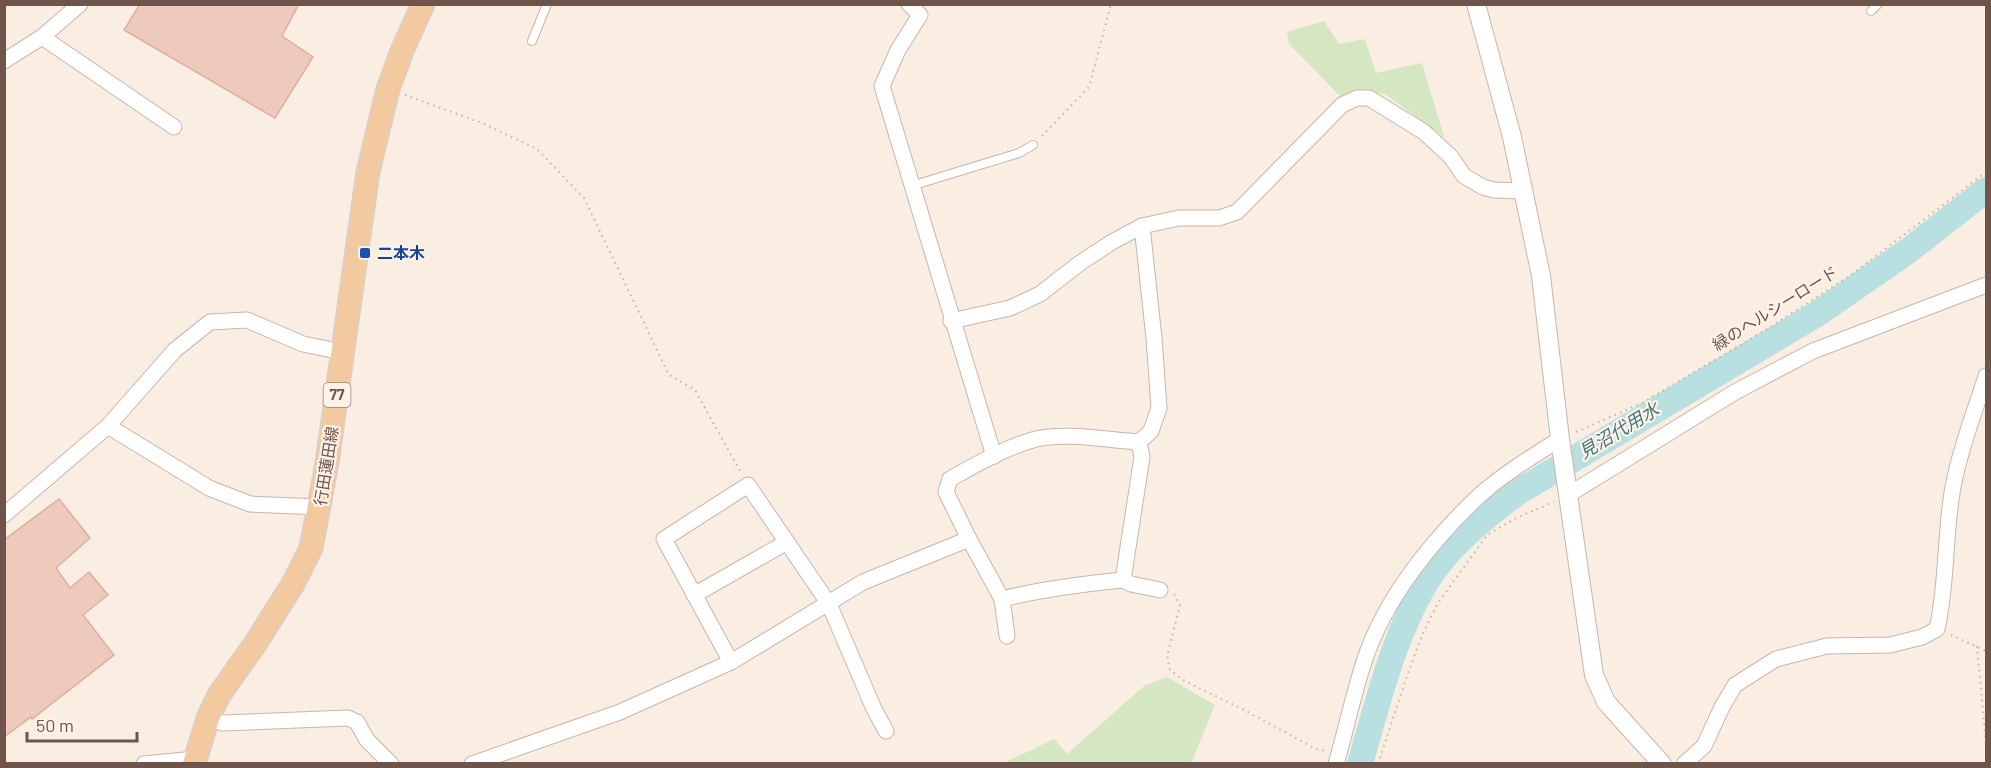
<svg xmlns="http://www.w3.org/2000/svg" width="1991" height="768" font-family="Barlow,'Noto Sans JP',sans-serif">
  <style>
    .green { fill: #d5e6c2 }
    .lines { fill: none; stroke-linecap: round; stroke-linejoin: round }
    .river { stroke: #b9e0e1; stroke-width: 26 }
    .building { fill: #edcabc; stroke: #deaf9e; stroke-width: 1.5 }
    .service-casing { stroke: #c9b5aa; stroke-width: 10 }
    .minor-casing { stroke: #c9b5aa; stroke-width: 17 }
    .tertiary-casing { stroke: #c9b5aa; stroke-width: 20 }
    .primary-casing { stroke: #d7cfcd; stroke-width: 25 }
    .path { stroke: #d1ada0; stroke-width: 2; stroke-dasharray: 1.5 4.5; stroke-linecap: butt }
    .service { stroke: #fff; stroke-width: 8 }
    .minor { stroke: #fff; stroke-width: 15 }
    .tertiary { stroke: #fff; stroke-width: 18 }
    .primary { stroke: #f3caa0; stroke-width: 22 }
    .transit-dot { fill: #1a4fb4; stroke: #fdf2e8; stroke-width: 2 }
    .labels { text-anchor: middle; stroke-width: 4.5; stroke-linejoin: round; paint-order: stroke }
    .shield { fill: #fdf2e8; stroke: #9a837a; stroke-width: 1.5 }
    .shield-label { font-size: 15px; font-weight: bold; fill: #6f544b }
    .transit-label { font-size: 16px; font-weight: bold; fill: #164399; stroke: #fdf2e8; text-anchor: start }
    .street-label { font-size: 16px; fill: #6f544b; stroke: #fdf2e8 }
    .water-label { font-size: 18px; font-style: italic; fill: #44777b; stroke: #fdf2e8 }
  </style>
  <rect width="100%" height="100%" fill="#faeee2"/>
  <g class="green">
    <polygon points="1324,21 1339,44 1365,39 1376,73 1422,63 1444,137 1385,94 1358,92 1341,97 1289,44 1287,32"/>
    <polygon points="1167,677 1215,705 1191,763 1004,763 1054,739 1067,754 1144,686"/>
  </g>
  <g class="lines">
    <path class="river" d="M1360,764c18,-62 33,-127 66,-182 21,-35 60,-66 92,-90l299,-178 91,-63 78,-61"/>
  </g>
  <g class="building">
    <polygon points="140,4 299,4 282,36 313,57 275,118 124,30"/>
    <polygon points="59,499 90,538 56,568 70,588 89,572 108,595 83,615 114,655 32,719 31,717 4,737 4,540"/>
  </g>
  <g class="lines">
    <g class="service-casing">
      <g id="service">
        <polyline points="1871,11 1878,4"/>
        <polyline points="532,41 547,4"/>
        <polyline points="911,186 1019,153 1033,145"/>
      </g>
    </g>
    <g class="minor-casing">
      <g id="minor">
        <polyline points="909,4 920,15 898,50 882,86 994,456"/>
        <polyline points="42,37 174,127"/>
        <polyline points="4,61 42,37 80,4"/>
        <polyline points="951,321 1010,308 1040,294 1080,263 1112,242 1142,226 1179,218 1219,218 1237,212 1342,105 1357,98 1369,98 1424,132 1451,157 1464,176 1483,187 1494,190 1523,191"/>
        <polyline points="108,426 209,488 250,504 320,507"/>
        <polyline points="1568,495 1735,392 1813,351 1986,285"/>
        <polyline points="4,515 108,426 175,350 210,322 247,320 303,344 342,352"/>
        <path d="M969,539l33,60c40,-10 80,-15 121,-19l19,-123 -3,-15 12,-11 8,-23 -5,-70 -12,-112"/>
        <polyline points="1123,580 1131,584 1160,590"/>
        <polyline points="694,595 787,542"/>
        <polyline points="1002,599 1007,636"/>
        <polyline points="731,662 664,539 748,485 829,604 874,709 886,731"/>
        <polyline points="208,718 222,723 348,718 357,722 367,740 391,764"/>
        <polyline points="144,764 195,759"/>
        <path d="M472,764l148,-52 111,-50 132,-80 106,-43 -23,-47 4,-13c27,-15 56,-32 86,-40 30,-7 71,1 103,3"/>
        <path d="M1336,764c10,-34 17,-69 28,-102 20,-63 69,-123 117,-168 24,-21 52,-38 79,-55"/>
        <path d="M1684,764l20,-18 18,-39 13,-22 41,-26 51,-13 63,-1 32,-8 15,-8c11,-48 7,-99 17,-147 7,-36 21,-71 32,-106"/>
      </g>
    </g>
    <g class="tertiary-casing">
      <polyline id="tertiary" points="1476,4 1512,137 1541,276 1560,439 1594,675 1606,702 1662,764"/>
    </g>
    <g class="primary-casing">
      <polyline id="primary" points="194,764 208,718 219,695 255,644 293,584 311,548 327,463 368,172 388,89 402,51 423,4"/>
    </g>
    <g class="path">
      <polyline points="405,95 482,123 537,149 584,198 669,375 695,390 741,473"/>
      <polyline points="1042,136 1089,87 1111,4"/>
      <polyline points="1576,432 1642,403 1764,331 1854,273 1986,172"/>
      <polyline points="1174,594 1180,605 1167,656 1170,670 1185,681 1244,710 1316,749 1326,751"/>
      <polyline points="1951,635 1986,651"/>
      <polyline points="1977,646 1986,743"/>
      <polyline points="1378,764 1407,676 1423,633 1438,603 1487,535 1516,518 1554,502"/>
    </g>
    <use href="#service" class="service"/>
    <use href="#minor" class="minor"/>
    <use href="#tertiary" class="tertiary"/>
    <use href="#primary" class="primary"/>
  </g>
  <rect class="transit-dot" x="359" y="247" width="12" height="12" rx="3"/>
  <g class="labels">
    <rect class="shield" x="323.5" y="383" width="27" height="24" rx="4.5"/>
    <g class="shield-label">
      <text x="337" y="400">77</text>
    </g>
    <g class="transit-label">
      <text x="377" y="259">二本木</text>
    </g>
    <g class="street-label">
      <text transform="translate(1775 308) rotate(-32)" y="6">緑のヘルシーロード</text>
      <text transform="translate(326 466) rotate(-81)" y="6">行田蓮田線</text>
    </g>
    <g class="water-label">
      <text transform="translate(1619 431) rotate(-31)" y="6">見沼代用水</text>
    </g>
  </g>
  <rect width="1991" height="768" fill="none" stroke="#6f544b" stroke-width="12"/>
  <path d="M27 732v9h110v-9" fill="none" stroke="#6f544b" stroke-width="3"/>
  <text x="36" y="732" font-size="18" fill="#6f544b" stroke="#fdf2e8" stroke-width="4.5" paint-order="stroke">50 m</text>
</svg>
